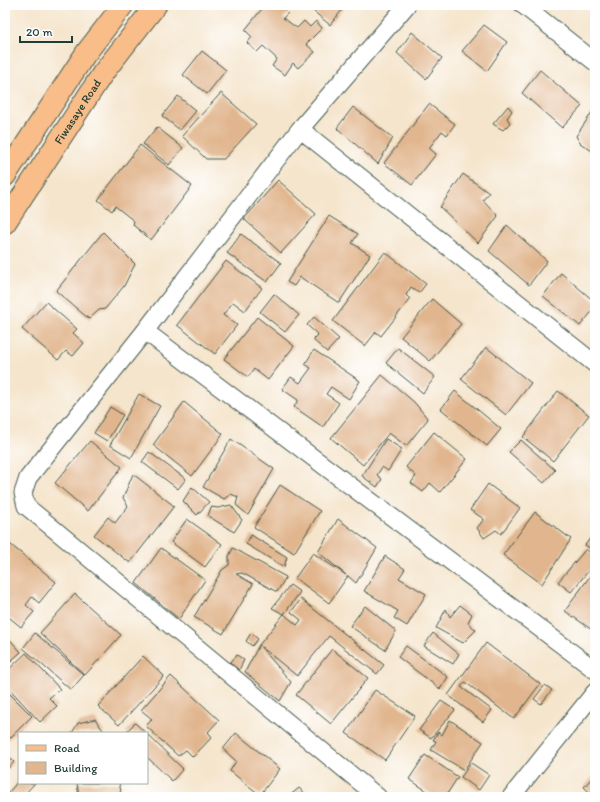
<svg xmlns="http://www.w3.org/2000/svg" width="600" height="802" font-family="Itim,sans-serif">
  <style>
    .building { fill: #e1b68e }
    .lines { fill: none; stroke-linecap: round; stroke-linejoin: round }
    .minor-casing { stroke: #3f564b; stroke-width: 19 }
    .major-casing { stroke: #3f564b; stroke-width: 23 }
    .minor { stroke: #fff; stroke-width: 17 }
    .major { stroke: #f8bd89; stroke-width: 21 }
    .labels { text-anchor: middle; stroke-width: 3; stroke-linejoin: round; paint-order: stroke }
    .street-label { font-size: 12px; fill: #1f3d34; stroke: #fff }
  </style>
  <rect width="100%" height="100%" fill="#fff"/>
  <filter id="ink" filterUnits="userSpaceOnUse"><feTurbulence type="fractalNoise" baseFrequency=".025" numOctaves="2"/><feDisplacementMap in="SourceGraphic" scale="8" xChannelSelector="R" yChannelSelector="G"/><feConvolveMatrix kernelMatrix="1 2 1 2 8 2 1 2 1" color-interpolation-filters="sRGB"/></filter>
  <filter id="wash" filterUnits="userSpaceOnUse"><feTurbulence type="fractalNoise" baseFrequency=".012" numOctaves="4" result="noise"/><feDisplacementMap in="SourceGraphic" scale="16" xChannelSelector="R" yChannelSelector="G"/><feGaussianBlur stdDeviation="0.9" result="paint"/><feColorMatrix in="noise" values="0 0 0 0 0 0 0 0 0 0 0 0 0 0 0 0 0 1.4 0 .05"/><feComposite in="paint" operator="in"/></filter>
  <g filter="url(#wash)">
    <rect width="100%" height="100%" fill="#f5e5cc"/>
    <g id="blocks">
      <g class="building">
        <polygon points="265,5 271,9 275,5 279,5 288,13 283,18 297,28 304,21 310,27 316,21 322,28 306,44 315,52 298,68 293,63 285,75 272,66 277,59 263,46 257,52 247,43 252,37 245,30"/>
        <polygon points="306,5 346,5 330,25"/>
        <polygon points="484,25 507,42 487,71 462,51"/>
        <polygon points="412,32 442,58 426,79 397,53"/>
        <polygon points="202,51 226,70 207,94 183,75"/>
        <polygon points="540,70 582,106 562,128 522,93"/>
        <polygon points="221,93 256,124 224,159 206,159 182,136"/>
        <polygon points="178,96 196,111 180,130 162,116"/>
        <polygon points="429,104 455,124 447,135 442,131 429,148 436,154 412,185 384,163"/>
        <polygon points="508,106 512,111 507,118 510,123 503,130 493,124"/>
        <polygon points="353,107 393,138 378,164 337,128"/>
        <polygon points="595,108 595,153 580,143 576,136"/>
        <polygon points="157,127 183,148 169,165 143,144"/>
        <polygon points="140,145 192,186 151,240 133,225 134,221 115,206 112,211 98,200"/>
        <polygon points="463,174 489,193 483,200 498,216 478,243 440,207"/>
        <polygon points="278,180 316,214 281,253 244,219"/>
        <polygon points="329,216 358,234 352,243 370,255 339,303 300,277 294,286 287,282"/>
        <polygon points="507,225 547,261 529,285 489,251"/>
        <polygon points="103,232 135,264 124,286 105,309 99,310 89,319 56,291"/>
        <polygon points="241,234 281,263 267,282 227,253"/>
        <polygon points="385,252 426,284 419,293 411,287 406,295 410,299 381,336 376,332 365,346 333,321"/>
        <polygon points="226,261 262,288 245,311 233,302 223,315 237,325 215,354 177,325"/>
        <polygon points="561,273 595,302 595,308 580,326 543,296"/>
        <polygon points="274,294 299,315 285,332 260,312"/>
        <polygon points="432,299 461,324 430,361 401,337"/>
        <polygon points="46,302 77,329 73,333 84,343 73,356 66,351 58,360 22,329"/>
        <polygon points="257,317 294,346 268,380 254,369 248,377 224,359"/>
        <polygon points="314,317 339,339 327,352 313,340 318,335 307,325"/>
        <polygon points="486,347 531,383 506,415 461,379"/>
        <polygon points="398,348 435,377 423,393 386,363"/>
        <polygon points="314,350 360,381 349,399 331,387 326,394 339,403 323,427 294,407 298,400 282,389 291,377 300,383 311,368 305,364"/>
        <polygon points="382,375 414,402 428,419 406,446 389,433 363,465 331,438"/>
        <polygon points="455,391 501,429 487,446 441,409"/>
        <polygon points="558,391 589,415 553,461 523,437"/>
        <polygon points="139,394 160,406 131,458 110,445"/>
        <polygon points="184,402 223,434 192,476 153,445"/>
        <polygon points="110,407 123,415 107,441 94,433"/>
        <polygon points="434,432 467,459 440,492 430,483 423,492 411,483 416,476 406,467"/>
        <polygon points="231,439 274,469 248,515 236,505 238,497 231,494 224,499 203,487"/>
        <polygon points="386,439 402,449 388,471 382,467 377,475 382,479 377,487 362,476"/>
        <polygon points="521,440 555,470 544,483 509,452"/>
        <polygon points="90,441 122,467 88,511 55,483"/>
        <polygon points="149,452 186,479 178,489 142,462"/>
        <polygon points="133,474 174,506 130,563 94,535 108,517 115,523 128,506 123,498"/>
        <polygon points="488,484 520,508 501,534 496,530 484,538 477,528 484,519 470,510"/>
        <polygon points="280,485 320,511 294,553 254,527"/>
        <polygon points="192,487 209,502 197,515 183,501"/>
        <polygon points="231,505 242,520 234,532 208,516 211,507 218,508"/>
        <polygon points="535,512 571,539 542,584 503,555"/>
        <polygon points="187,519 222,544 205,567 171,542"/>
        <polygon points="338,519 377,548 356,583 348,576 329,603 295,578 313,553 346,575 318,552"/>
        <polygon points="595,532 595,552 585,545"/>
        <polygon points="251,535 287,557 284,567 246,544"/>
        <polygon points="5,540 56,582 39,603 32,597 26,605 34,612 21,627 5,614"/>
        <polygon points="161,548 205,580 179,619 136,583"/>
        <polygon points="233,548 286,577 277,592 242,573 236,574 253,584 223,634 194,617 222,570 229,565 229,556"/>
        <polygon points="586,549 595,557 595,563 571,592 558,582"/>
        <polygon points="385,556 405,569 399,578 426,594 407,626 394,618 398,611 364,591"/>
        <polygon points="595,569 595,632 565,611"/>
        <polygon points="290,585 300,592 284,614 297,625 301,620 291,612 301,599 384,665 377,674 329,636 297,676 259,645 284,614 272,608"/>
        <polygon points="75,594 121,635 85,675 40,633"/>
        <polygon points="460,605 472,614 468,623 476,630 463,643 436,628 446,609 450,617"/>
        <polygon points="365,606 396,631 385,650 350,626"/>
        <polygon points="35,633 84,675 71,690 23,648"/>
        <polygon points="251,633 258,639 252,646 246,641"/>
        <polygon points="433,633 459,654 453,664 424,646"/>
        <polygon points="5,634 21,652 5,666"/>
        <polygon points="486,643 540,684 514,719 465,682 461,687 492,710 483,722 448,695"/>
        <polygon points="259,645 291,682 280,701 245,672"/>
        <polygon points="406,646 448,677 440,689 398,657"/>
        <polygon points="332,649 368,678 331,724 296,695"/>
        <polygon points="26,653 60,689 49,698 57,706 40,722 5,684 5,673"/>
        <polygon points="237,655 244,660 239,670 230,663"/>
        <polygon points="143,656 164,676 119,725 98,706"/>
        <polygon points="171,676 219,720 208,732 212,737 193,757 186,750 178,756 146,726 152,719 141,710"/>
        <polygon points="545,685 552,690 541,704 534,699"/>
        <polygon points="5,689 32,716 6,742 5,741"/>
        <polygon points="375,690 415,716 385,760 346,733"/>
        <polygon points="441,701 455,710 431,738 419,730"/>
        <polygon points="95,719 105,733 72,733 78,723"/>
        <polygon points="450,720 483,742 464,770 431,750 436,741 433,740 438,732 442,735"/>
        <polygon points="135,723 146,733 125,733"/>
        <polygon points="236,733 280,769 260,795 230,771 236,761 223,749"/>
        <polygon points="147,734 183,769 172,781 147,757"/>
        <polygon points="5,754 14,762 5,772"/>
        <polygon points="425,755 458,777 445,797 436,797 409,779"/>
        <polygon points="471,763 489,775 479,790 461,777"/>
        <polygon points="595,774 595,797 594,797 584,787"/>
        <polygon points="19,780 19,783 35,783 22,797 5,797"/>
        <polygon points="77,783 119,783 121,791 115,797 79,797"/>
        <polygon points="299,788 309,797 288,797"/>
      </g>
    </g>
  </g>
  <g filter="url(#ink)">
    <use href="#blocks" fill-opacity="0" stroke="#3f564b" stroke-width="1"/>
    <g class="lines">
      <g class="minor-casing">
        <g id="minor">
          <polyline points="523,5 595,62"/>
          <polyline points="300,129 595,364"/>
          <polyline points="145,331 595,670"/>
          <polyline points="378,797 26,506 23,493 28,478 145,331 300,129 407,5"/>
          <polyline points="511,797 595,692"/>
        </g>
      </g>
      <g class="major-casing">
        <g id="major">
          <polyline points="5,176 86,53 123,5"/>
          <path id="s1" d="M5,223l98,-150 53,-68"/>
        </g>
      </g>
      <use href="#minor" class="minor"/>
      <use href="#major" class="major"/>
    </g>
  </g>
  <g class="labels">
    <g class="street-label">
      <text dy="4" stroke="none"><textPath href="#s1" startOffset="133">Fiwasaye Road</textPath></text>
    </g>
  </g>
  <rect width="600" height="802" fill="none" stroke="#fff" stroke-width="20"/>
  <rect x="18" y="732" width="130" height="52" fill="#ffffff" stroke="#a5b1ae"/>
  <rect x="26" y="745" width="20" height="6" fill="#f8bd89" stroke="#a5b1ae"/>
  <text x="54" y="752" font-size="12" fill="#1f3d34">Road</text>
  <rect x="26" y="762" width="20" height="12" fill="#e1b68e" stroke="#a5b1ae"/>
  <text x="54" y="772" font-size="12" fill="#1f3d34">Building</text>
  <path d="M20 36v6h52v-6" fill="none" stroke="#1f3d34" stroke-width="2"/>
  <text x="26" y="36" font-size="12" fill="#1f3d34" stroke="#ffffff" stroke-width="3" paint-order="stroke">20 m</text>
</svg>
